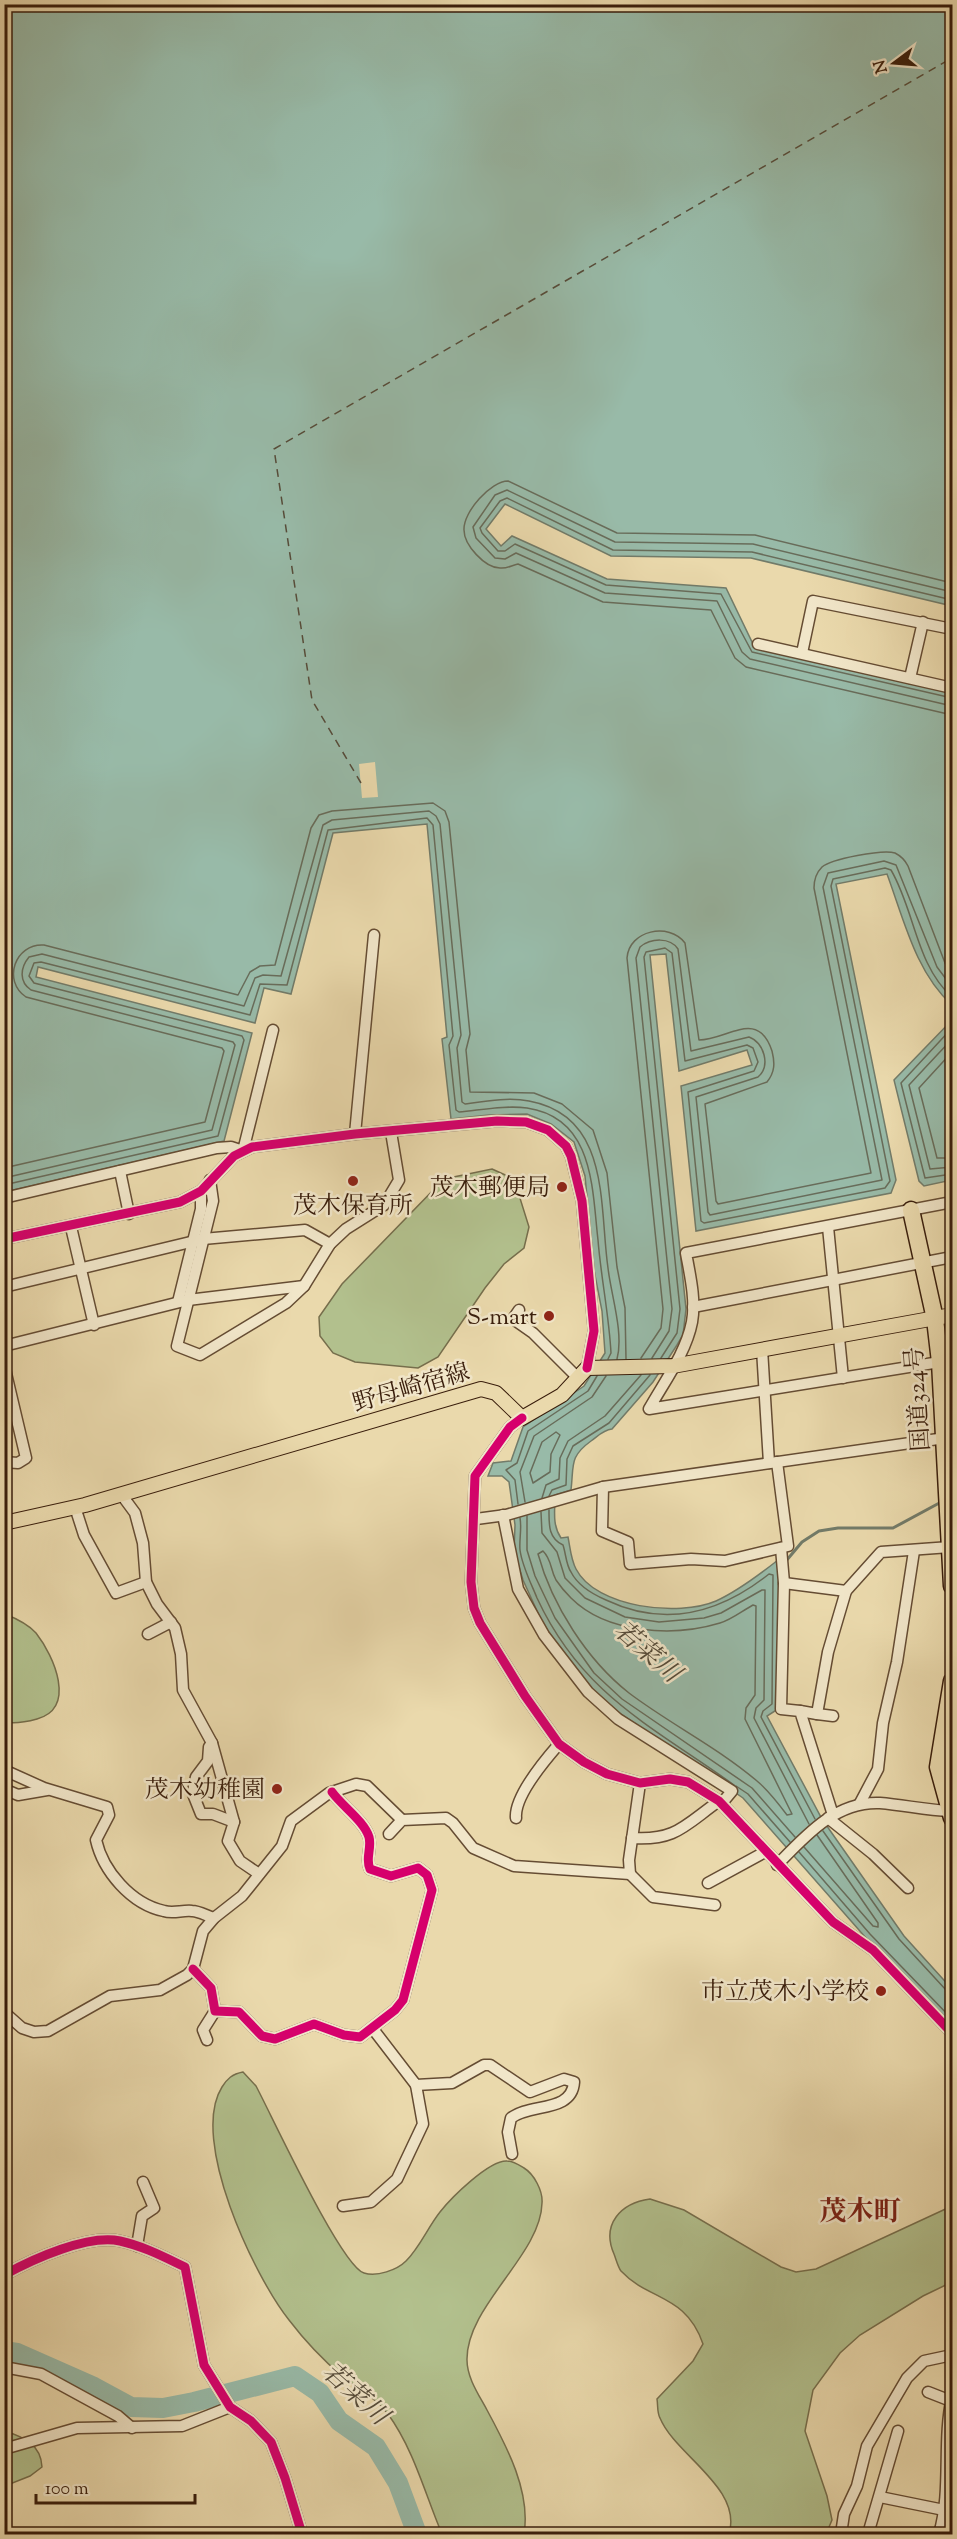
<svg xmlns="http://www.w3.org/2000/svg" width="957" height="2539" font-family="'Sorts Mill Goudy','Noto Serif JP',serif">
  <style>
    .green { fill: #b2c08d; stroke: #766e4c; stroke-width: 1.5 }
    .water { fill: #98baa8; stroke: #727b69; stroke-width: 1.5 }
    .pier { fill: #ead9ac }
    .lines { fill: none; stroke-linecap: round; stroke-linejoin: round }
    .shore { stroke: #686c5a; stroke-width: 1.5 }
    .stream { stroke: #727b69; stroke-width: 3 }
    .river { stroke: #98baa8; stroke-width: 20 }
    .ferry { stroke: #564c3a; stroke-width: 1.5; stroke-dasharray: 8 6; stroke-linecap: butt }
    .minor-casing { stroke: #654c33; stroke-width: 13 }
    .major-casing { stroke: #391d0b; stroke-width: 16 }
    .highway-casing { stroke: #391d0b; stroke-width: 19 }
    .minor { stroke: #f1e6c9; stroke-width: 10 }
    .major { stroke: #ead9ac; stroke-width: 14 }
    .highway { stroke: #ead9ac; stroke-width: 16 }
    .cycleway-casing { stroke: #f1e6c9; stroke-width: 13 }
    .cycleway { stroke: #d6006c; stroke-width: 9 }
    .poi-dot { fill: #8f2418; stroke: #f1e6c9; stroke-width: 2 }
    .labels { text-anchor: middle; stroke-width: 5; stroke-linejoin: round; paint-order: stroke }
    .poi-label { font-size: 24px; fill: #391d0b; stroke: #f1e6c9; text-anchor: end }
    .street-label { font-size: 24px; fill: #391d0b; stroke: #f1e6c9 }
    .water-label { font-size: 26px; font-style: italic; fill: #564c3a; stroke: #f1e6c9 }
    .quarter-label { font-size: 27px; font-weight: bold; fill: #7a1f14; stroke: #f1e6c9 }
  </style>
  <rect width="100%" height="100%" fill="#ead9ac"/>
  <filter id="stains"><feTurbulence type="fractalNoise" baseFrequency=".00333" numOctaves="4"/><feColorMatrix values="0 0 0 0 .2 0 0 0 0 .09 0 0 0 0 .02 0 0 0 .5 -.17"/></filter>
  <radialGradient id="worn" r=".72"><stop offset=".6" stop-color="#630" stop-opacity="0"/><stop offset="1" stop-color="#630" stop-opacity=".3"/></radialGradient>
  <g class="green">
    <polygon points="492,1169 514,1179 529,1227 524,1248 504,1264 485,1288 438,1357 418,1368 355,1362 333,1353 320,1336 319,1317 342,1284 444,1179"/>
    <path d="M5,1614c10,4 23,10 31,19 18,23 41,75 1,86 -11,3 -22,5 -32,3z"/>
    <path d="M243,2072l13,14c16,30 85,180 108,187 13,4 33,-3 42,-12 14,-14 22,-34 34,-49 11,-14 49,-52 67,-51 6,0 12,4 17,7 10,6 19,23 18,35 -1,52 -76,103 -75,157 0,18 12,35 20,50 20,37 44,82 37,124h-82c-17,-40 -28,-84 -54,-120 -12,-16 -31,-26 -46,-38 -20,-17 -37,-35 -53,-56 -35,-44 -100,-181 -67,-233 5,-8 10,-13 21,-15z"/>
    <path d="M650,2199l34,11 97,57 15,5 20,-3 136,-63v76l-29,14 -63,39 -20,18 -27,37 -8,41 22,65 5,24 -6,14h-97c14,-46 -54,-79 -69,-116 -3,-5 -2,-13 -3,-19l36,-38 10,-17c-17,-50 -54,-43 -82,-73 -3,-4 -5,-12 -7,-17 -13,-30 7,-51 36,-55z"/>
    <path d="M5,2431c18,6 36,13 37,36l-12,9 -25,10z"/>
  </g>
  <g class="water">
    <path d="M4,5h948v601l-201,-48 -140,-2 -106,-52 -19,25 15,17 11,-10 95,43 119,9 28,58 198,47v312c-36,-32 -48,-85 -65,-131l-51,10 60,296 -5,13 -195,38 -15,-145 71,-21 -5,-15 -68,21 -13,-117 -16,1 36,354 -3,26 -6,10 -24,37 -41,47c-9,1 -14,7 -21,12 -22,16 -17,24 -20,49l-16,5c0,15 -3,30 6,43l7,-1c2,10 3,23 8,32 20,39 103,48 140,32 22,-10 43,-26 62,-41l2,16 -2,133 -11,7 55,103 82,117 48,53v38l-86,-89 -123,-140 -129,-89 -30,-27 -41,-58 -20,-44 -9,-29 1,-26 -6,-43 -7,-6h-14l5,-13 18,-2 12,-34 61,-41 21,-33 -3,-42 -8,-41 -9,-94 -11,-34 -23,-18 -24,-10 -38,1 -38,4 -9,-80 5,-2 -20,-213 -94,9 -42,161 -27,-6 -9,35 -217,-56 -2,10 216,56 -28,108 -219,51z"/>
    <polygon points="952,1020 952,1180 924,1186 919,1181 894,1080"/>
  </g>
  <polygon class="pier" points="375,762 378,797 362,798 359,764"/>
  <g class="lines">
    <g class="shore">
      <path d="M952,583l-197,-48 -138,-2 -109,-52c-17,0 -45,31 -44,49 0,15 21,38 36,38 7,1 12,-3 18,-4l85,38 108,8 24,48 11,9 206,48"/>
      <polyline points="952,592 753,544 615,542 507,490 495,495 473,527 476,538 495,558 505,559 516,553 605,593 717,601 742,652 750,659 952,706"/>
      <polyline points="952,600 752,552 613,550 507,498 500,501 480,528 482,533 498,551 505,551 515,544 606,585 721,594 752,652 952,698"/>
      <polyline points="952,1028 901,1083 925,1178 952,1174"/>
      <polyline points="952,1039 909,1085 930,1169 952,1167"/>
      <polyline points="952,1052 919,1088 937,1158 952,1158"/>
      <path d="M4,1168l201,-46 19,-71 -2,-3 -196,-51c-24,-16 -11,-54 18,-52l194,50 12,-23 10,-6 15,-1 36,-137 8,-13 13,-4 101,-8 12,8 4,11 21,212 -4,16 4,42 64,1 28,11 31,26 14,43 10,94 8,41 1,51"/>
      <path d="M4,1178l208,-48 23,-85 -2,-3 -202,-52c-12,-8 -11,-22 -2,-33l13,-3 202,52 11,-28 8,-3 18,1 42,-151 9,-5 97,-9 7,5 4,8 21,211 -4,13 5,54 3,2c21,-3 44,-7 64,-3 82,15 70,105 79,167 3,27 16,65 9,91"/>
      <path d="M4,1185l214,-49 26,-96 -2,-4 -208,-53 -5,-7 5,-13 7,-1 209,53 10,-31 27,1 41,-155 99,-12 6,7 20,211 -4,9 7,65 3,2c22,-2 46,-7 68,-4 67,10 65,80 71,132 3,38 11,75 13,113l-3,6"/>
      <path d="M641,1358l20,-30 2,-19 -36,-351c2,-28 42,-36 58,-15l14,97c28,0 59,-32 73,11 3,12 3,21 -5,31l-62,22 11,97 2,3 153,-31 -57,-285c0,-8 2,-15 8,-21 9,-8 61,-18 73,-14 6,3 10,7 13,13l37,97 7,12"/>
      <path d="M652,1358l17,-27 3,-22 -36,-351 4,-11c11,-9 30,-10 38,2l13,102 58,-14c15,5 22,29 9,40l-62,20 12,115 2,3 172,-35 -59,-293 5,-14 56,-12 12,4 41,102 15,20"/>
      <path d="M661,1358l16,-25 3,-24 -36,-352 2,-5 19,-4 7,5 13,108 62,-16 6,3 5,14 -4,9 -66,21 13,129 3,2 181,-35 5,-7 -59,-295 2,-7 52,-11 6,2c24,41 25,95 61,127"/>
      <polygon points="556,1432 560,1435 551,1454 550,1472 533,1483 530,1473 542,1442"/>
      <polyline points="549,1496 552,1490 566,1485 567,1459 573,1446 609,1423 650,1375"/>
      <polyline points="542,1498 546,1485 559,1479 560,1458 568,1441 605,1416 641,1375"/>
      <polyline points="525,1502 520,1472 534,1436 592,1397 606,1376"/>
      <polyline points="518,1504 515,1480 506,1470 517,1463 528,1431 588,1391 597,1376"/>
      <path d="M549,1510c0,14 -1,28 14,35 3,9 3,20 8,27 7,14 21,22 35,28 59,28 114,13 163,-26l4,1 -1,129 -9,7 -2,6 54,102"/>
      <polyline points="541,1512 542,1533 557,1552 565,1578 585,1598 625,1617 659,1622 704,1618 721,1613 762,1590 765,1590 764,1700 756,1708 754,1718 809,1824"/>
      <polyline points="527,1516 527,1550 535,1576 555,1618 594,1673 622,1699 752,1788 795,1837"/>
      <path d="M520,1518c2,11 -1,22 0,32 2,16 11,33 17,48 45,97 115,128 197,187"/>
      <path d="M543,1551c9,9 7,18 13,29 4,6 10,13 15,18 36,36 103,39 149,25 11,-3 22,-12 33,-18l3,1 -1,89 -9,13 -1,11 47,95 -5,1c-9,-12 -19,-25 -30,-34 -40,-34 -87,-57 -128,-88 -42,-33 -77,-88 -91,-139z"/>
      <polyline points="736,1786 748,1794 790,1842"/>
      <polyline points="823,1831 899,1939 946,1990 952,1992"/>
      <polyline points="804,1847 873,1926 878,1927 878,1923 817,1835"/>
      <polyline points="799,1852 870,1934 952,2019"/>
    </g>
    <polyline class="stream" points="786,1561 802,1542 819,1531 838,1528 893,1528 943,1501"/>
    <polyline class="river" points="4,2351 17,2353 94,2387 131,2407 163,2408 194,2402 295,2376 320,2393 339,2421 376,2447 398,2483 417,2534"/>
    <polyline class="ferry" points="361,783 312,700 274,449 952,58"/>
    <g class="minor-casing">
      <g id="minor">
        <polyline points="758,644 952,688"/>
        <polyline points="802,653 813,601 952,629"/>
        <polyline points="910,678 923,622"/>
        <polyline points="355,1134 374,935"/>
        <polyline points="120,1171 129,1214"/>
        <polyline points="210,1180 213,1201 177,1346 200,1355 286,1303 304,1286 330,1244 346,1229 384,1205 399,1180 391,1132"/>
        <polyline points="4,1198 217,1148 231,1147 243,1151 273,1030"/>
        <path d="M952,1202l-266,51c4,22 10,47 6,69 -6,31 -28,60 -43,87l303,-49"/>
        <polyline points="71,1227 94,1325"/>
        <polyline points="828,1227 843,1378"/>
        <polyline points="4,1239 180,1202 201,1191 234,1156 252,1147 355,1134 497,1121 526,1122 548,1130 566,1146 571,1156 582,1201 594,1331 587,1368"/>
        <polyline points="4,1287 203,1239 305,1230 330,1244"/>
        <polyline points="178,1302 201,1209 201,1191"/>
        <polyline points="693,1307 952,1257"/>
        <polyline points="519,1310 513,1319 533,1333 579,1379"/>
        <polyline points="4,1346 188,1300 304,1286"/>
        <polyline points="762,1349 769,1463"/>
        <polyline points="4,1365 26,1458 18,1463 4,1462"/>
        <polyline points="522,1418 510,1427 475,1476 471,1582 474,1608 480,1623 525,1696 559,1744 584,1762 607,1774 640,1783 670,1779 688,1782 719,1801 833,1922 873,1950 952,2033"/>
        <polyline points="603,1487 602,1531 628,1542 630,1564 691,1559 725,1561 788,1546 777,1462"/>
        <polyline points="121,1494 135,1513 143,1543 146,1582 157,1604 175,1628 181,1654 183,1690 212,1743 234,1822 228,1841 240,1861 259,1874"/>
        <polyline points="75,1507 84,1535 116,1593 146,1582"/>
        <polyline points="503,1515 518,1589 544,1635 588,1692 618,1719 732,1791 722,1803"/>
        <polyline points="476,1519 506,1515 603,1487 952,1437"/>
        <polyline points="781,1548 784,1583 781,1709 800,1711 833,1815"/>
        <polyline points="784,1583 846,1591"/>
        <polyline points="148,1634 171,1622"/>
        <polyline points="800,1711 817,1714 828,1652 846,1591 881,1552 950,1547"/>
        <polyline points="817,1714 833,1716"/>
        <polyline points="212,1743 209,1747 208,1761 196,1777 194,1786 193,1794 201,1814 213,1814 234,1822"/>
        <path d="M4,1770l40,18 63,19 2,8 -13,25c7,31 35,64 68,71 9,3 18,-1 28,0 7,0 15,5 22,7"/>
        <polyline points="4,1789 18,1795 47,1790"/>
        <polyline points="860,1803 878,1769 883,1723 897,1662 914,1551"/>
        <path d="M516,1818c-2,-21 29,-58 43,-74"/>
        <polyline points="828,1818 873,1854 908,1888"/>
        <polyline points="389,1834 402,1820 446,1818 453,1823 473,1848 514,1866 630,1874 629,1860 640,1783"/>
        <path d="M632,1838c44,3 53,-13 87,-37"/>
        <path d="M777,1865c29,-30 59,-64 103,-62 24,2 46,7 69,8"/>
        <polyline points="630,1874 653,1897 715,1905"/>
        <polyline points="708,1883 765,1852"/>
        <path d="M193,1969l18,19 4,23 24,1 23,24 13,3 39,-15 30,11 16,2 35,-27 8,-10 29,-110 -5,-15 -9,-7 -27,8 -21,-7c-5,-10 2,-21 -1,-32 -5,-16 -27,-31 -37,-45"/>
        <polyline points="4,2012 22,2028 34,2032 48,2031 110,1996 160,1990 187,1975 193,1969 203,1931 214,1918 242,1896 282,1846 291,1821 329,1793 356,1784 367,1786 402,1820"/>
        <path d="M373,2029l43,56 36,-2 32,-18h6l40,27 34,-13 10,3c-2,31 -44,21 -63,36l-3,14 4,22"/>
        <polyline points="207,2040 203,2030 215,2011"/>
        <polyline points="343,2206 371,2202 397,2179 423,2124 416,2085"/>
        <polyline points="137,2246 142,2216 154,2208 143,2182"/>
        <path d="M4,2275c29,-16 84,-41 116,-34 23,5 44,16 65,26l19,98 26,42 21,14 20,21 14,36 17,56"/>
        <polyline points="4,2367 41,2374 118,2416 132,2428"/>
        <polyline points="928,2392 951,2401"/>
        <polyline points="4,2445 11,2447 77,2428 182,2426 230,2407"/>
        <polyline points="880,2497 944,2510"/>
        <polyline points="841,2534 844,2514 857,2486 867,2446 907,2378 924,2361 952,2355"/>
        <polyline points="868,2534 898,2431"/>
        <path d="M939,2534c13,-44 3,-92 13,-137"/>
      </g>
    </g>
    <g class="major-casing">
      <polyline id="major" points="4,1523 85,1505 481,1389 496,1393 522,1418 562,1395 587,1368 673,1366 952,1315"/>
    </g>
    <g class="highway-casing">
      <g id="highway">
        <polyline points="911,1210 935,1319 940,1362 952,1586"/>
        <polyline points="952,1681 938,1767 952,1818"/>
      </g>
    </g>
    <use href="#minor" class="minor"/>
    <use href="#major" class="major"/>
    <use href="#highway" class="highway"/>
    <g class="cycleway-casing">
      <g id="cycleway">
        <polyline points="4,1239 180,1202 201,1191 234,1156 252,1147 355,1134 497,1121 526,1122 548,1130 566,1146 571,1156 582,1201 594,1331 587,1368"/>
        <polyline points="522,1418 510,1427 475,1476 471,1582 474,1608 480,1623 525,1696 559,1744 584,1762 607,1774 640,1783 670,1779 688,1782 719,1801 833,1922 873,1950 952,2033"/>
        <path d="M193,1969l18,19 4,23 24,1 23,24 13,3 39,-15 30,11 16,2 35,-27 8,-10 29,-110 -5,-15 -9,-7 -27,8 -21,-7c-5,-10 2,-21 -1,-32 -5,-16 -27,-31 -37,-45"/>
        <path d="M4,2275c29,-16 84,-41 116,-34 23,5 44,16 65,26l19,98 26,42 21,14 20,21 14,36 17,56"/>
      </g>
    </g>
    <use href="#cycleway" class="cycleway"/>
  </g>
  <g class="poi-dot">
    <circle cx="353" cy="1181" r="6"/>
    <circle cx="562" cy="1187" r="6"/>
    <circle cx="549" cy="1316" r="6"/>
    <circle cx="277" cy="1789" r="6"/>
    <circle cx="881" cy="1991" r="6"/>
  </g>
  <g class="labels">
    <g class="poi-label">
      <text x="550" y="1195">茂木郵便局</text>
      <text x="353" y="1213" text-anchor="middle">茂木保育所</text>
      <text x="537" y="1324">S-mart</text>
      <text x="265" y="1797">茂木幼稚園</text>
      <text x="869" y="1999">市立茂木小学校</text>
    </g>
    <g class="street-label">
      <text transform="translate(411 1387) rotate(-16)" y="8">野母崎宿線</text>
      <text transform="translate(917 1399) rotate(-94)" y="8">国道324号</text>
    </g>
    <g class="water-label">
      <text transform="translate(648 1651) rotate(41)" y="9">若菜川</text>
      <text transform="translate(356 2393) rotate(42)" y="9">若菜川</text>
    </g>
    <g class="quarter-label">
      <text x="860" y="2220">茂木町</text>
    </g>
  </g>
  <rect width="957" height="2539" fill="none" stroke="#ead9ac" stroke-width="24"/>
  <rect x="6" y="6" width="945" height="2527" fill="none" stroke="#391d0b" stroke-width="3"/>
  <rect x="12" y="12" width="933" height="2515" fill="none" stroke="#391d0b" stroke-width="1.5"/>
  <g transform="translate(894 63) rotate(254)" stroke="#f1e6c9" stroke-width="4.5" paint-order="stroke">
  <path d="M0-4.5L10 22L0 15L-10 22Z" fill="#391d0b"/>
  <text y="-9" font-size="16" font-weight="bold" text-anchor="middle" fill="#391d0b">N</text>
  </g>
  <path d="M36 2494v9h159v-9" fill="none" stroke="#391d0b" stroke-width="3"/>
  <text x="45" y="2494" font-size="18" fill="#391d0b" stroke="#f1e6c9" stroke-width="4.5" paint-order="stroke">100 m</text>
  <rect width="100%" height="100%" filter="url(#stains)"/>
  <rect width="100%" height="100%" fill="url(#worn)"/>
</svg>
